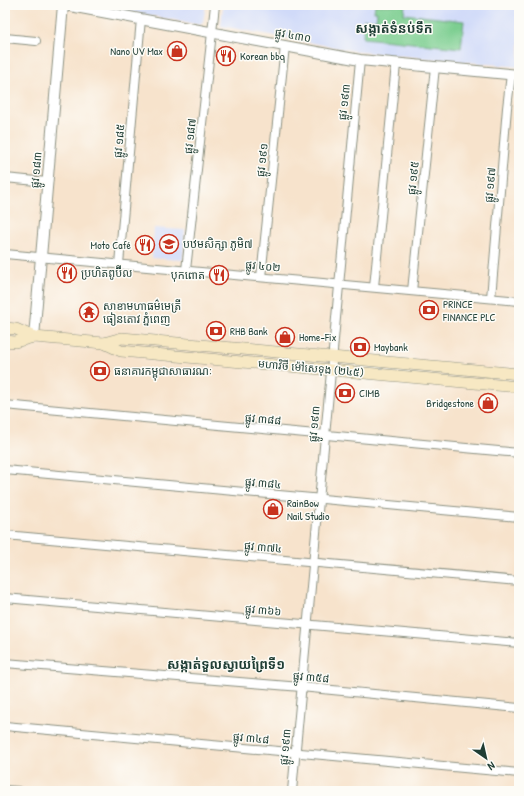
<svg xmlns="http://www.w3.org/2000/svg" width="524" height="796" font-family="'Patrick Hand','Noto Sans Khmer',sans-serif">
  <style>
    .built { fill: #d0daf9 }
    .green { fill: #7cce90; stroke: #4e8662 }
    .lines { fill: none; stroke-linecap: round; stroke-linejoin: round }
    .minor-casing { stroke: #8b9080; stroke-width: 10 }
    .tertiary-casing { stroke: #8b9080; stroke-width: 12 }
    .secondary-casing { stroke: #8b9080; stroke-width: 12 }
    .minor { stroke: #fff; stroke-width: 8 }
    .tertiary { stroke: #fff; stroke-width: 10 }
    .secondary { stroke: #f7e8c3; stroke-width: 11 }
    .labels { text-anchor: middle; stroke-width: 3; stroke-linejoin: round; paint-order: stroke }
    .street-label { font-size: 11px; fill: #1f3d34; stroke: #fdfcf7 }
    .poi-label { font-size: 11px; fill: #1f3d34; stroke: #fdfcf7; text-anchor: start }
    .quarter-label { font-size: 13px; font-weight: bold; fill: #1f3d34; stroke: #fdfcf7 }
  </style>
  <rect width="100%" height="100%" fill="#fdfcf7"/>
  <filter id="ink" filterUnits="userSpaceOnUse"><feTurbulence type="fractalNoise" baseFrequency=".025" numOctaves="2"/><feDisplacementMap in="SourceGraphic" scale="8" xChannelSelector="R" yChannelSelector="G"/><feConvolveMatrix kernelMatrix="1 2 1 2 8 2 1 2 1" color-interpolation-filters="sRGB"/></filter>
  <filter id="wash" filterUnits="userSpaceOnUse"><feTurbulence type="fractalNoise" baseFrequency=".012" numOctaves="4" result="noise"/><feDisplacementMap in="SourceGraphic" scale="16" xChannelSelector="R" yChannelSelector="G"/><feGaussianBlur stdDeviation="0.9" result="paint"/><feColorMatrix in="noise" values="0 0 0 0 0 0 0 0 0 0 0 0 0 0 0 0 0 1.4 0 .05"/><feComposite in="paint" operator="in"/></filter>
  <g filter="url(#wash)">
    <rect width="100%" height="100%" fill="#f7e3cc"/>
    <g class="built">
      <polygon points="93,5 206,5 203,22 200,25"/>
      <polygon points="223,5 519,5 519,67 360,52 221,26"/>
      <polygon points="154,228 185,230 183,260 152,258"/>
    </g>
    <polygon class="green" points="375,5 405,5 404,14 464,21 461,48 363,38 364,19 376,20 377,12 374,12"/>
  </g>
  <g filter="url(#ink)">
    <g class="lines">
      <g class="minor-casing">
        <g id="minor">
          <polyline points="5,38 36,41"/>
          <polyline points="5,178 47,182"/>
          <polyline points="5,254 519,301"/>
          <polyline points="119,264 141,19"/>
          <polyline points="186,270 215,5"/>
          <polyline points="261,277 285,46"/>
          <polyline points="374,287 396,64"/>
          <polyline points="412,291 435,67"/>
          <polyline points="491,298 507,108 511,74"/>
          <polyline points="5,405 519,453"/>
          <polyline points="5,470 519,517"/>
          <polyline points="5,535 519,581"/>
          <polyline points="5,598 519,643"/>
          <polyline points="5,663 301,687 519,708"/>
          <polyline points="5,726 519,773"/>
          <polyline points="5,790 19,791"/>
          <polyline points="292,791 360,60"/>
        </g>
      </g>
      <g class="tertiary-casing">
        <g id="tertiary">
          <polyline points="65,5 360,60 519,75"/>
          <polyline points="34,337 63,5"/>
        </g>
      </g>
      <g class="secondary-casing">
        <g id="secondary">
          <polyline points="5,328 16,329 34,337"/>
          <polyline points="5,341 15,342 34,337 104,343 121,351 519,387"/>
          <polyline points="104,343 122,338 519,374"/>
        </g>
      </g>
      <use href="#minor" class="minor"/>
      <use href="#tertiary" class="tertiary"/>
      <use href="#secondary" class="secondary"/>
    </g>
  </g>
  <defs>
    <g id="shop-ring" transform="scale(1)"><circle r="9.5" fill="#fdfcf7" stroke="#c8321e" stroke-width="1.5"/><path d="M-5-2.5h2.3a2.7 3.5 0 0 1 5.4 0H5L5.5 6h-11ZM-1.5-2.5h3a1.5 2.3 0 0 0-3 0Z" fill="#c8321e"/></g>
    <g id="restaurant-ring" transform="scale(1)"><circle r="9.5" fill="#fdfcf7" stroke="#c8321e" stroke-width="1.5"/><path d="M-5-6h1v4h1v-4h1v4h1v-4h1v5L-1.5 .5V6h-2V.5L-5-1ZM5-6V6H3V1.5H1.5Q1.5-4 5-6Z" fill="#c8321e"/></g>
    <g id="school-ring" transform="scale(1)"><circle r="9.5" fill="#fdfcf7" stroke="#c8321e" stroke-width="1.5"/><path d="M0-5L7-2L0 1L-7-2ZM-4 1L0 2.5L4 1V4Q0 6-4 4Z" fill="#c8321e"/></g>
    <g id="bank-ring" transform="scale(1)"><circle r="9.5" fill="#fdfcf7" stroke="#c8321e" stroke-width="1.5"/><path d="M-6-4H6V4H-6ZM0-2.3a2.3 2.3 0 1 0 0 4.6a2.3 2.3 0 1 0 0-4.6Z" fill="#c8321e"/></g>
    <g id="temple-ring" transform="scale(1)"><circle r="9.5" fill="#fdfcf7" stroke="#c8321e" stroke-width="1.5"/><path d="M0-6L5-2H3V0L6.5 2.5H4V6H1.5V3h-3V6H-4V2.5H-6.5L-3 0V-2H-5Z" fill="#c8321e"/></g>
  </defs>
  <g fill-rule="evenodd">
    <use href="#shop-ring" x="177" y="51"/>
    <use href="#restaurant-ring" x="226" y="56"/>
    <use href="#school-ring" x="169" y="244"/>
    <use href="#restaurant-ring" x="145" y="245"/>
    <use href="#restaurant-ring" x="67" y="273"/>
    <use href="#restaurant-ring" x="219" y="275"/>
    <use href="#bank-ring" x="429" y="310"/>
    <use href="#temple-ring" x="89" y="312"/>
    <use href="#bank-ring" x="216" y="331"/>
    <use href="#shop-ring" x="285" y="337"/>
    <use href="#bank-ring" x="360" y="347"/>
    <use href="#bank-ring" x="100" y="371"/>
    <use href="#bank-ring" x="345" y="393"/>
    <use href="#shop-ring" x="488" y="403"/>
    <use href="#shop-ring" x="273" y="509"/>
  </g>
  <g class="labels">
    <g class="street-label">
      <text transform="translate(293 35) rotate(10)" y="4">ផ្លូវ ៤៣០</text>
      <text transform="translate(344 102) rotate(-84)" y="4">ផ្លូវ ១៩៣</text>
      <text transform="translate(190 136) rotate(-84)" y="4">ផ្លូវ ១៨៧</text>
      <text transform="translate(119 141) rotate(-85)" y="4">ផ្លូវ ១៨៥</text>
      <text transform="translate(262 160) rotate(-84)" y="4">ផ្លូវ ១៩១</text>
      <text transform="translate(36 170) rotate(-85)" y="4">ផ្លូវ ១៨៣</text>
      <text transform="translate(413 178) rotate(-84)" y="4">ផ្លូវ ១៩៥</text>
      <text transform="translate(490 185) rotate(-85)" y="4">ផ្លូវ ១៩៧</text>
      <text transform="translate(263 266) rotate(5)" y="4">ផ្លូវ ៤០២</text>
      <text transform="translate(311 368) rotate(5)" y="4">មហាវិថី ម៉ៅសេទុង (២៤៥)</text>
      <text transform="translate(263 419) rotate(5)" y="4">ផ្លូវ ៣៨៨</text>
      <text transform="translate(314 424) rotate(-85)" y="4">ផ្លូវ ១៩៣</text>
      <text transform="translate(263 483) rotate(5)" y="4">ផ្លូវ ៣៨៤</text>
      <text transform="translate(263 547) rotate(5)" y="4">ផ្លូវ ៣៧៤</text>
      <text transform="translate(263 610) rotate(5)" y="4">ផ្លូវ ៣៦៦</text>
      <text transform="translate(311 677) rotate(5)" y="4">ផ្លូវ ៣៥៨</text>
      <text transform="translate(251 738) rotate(5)" y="4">ផ្លូវ ៣៤៨</text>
      <text transform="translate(285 747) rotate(-85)" y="4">ផ្លូវ ១៩៣</text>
    </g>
    <g class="poi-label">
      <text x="163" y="55" text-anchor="end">Nano UV Max</text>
      <text x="240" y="60">Korean bbq</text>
      <text x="183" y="248">បឋមសិក្សា ភូមិ៧</text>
      <text x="131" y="249" text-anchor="end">Moto Café</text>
      <text x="81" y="277">ប្រហិតពូប៊ីល</text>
      <text x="205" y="279" text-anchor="end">បុកពោត</text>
      <text x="443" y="308">PRINCE<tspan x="443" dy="13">FINANCE PLC</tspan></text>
      <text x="103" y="310">សាខាមហាធម៌មេត្រី<tspan x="103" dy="13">ធៀនតោវ ភ្នំពេញ</tspan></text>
      <text x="230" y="335">RHB Bank</text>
      <text x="299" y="341">Home-Fix</text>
      <text x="374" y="351">Maybank</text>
      <text x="114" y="375">ធនាគារកម្ពុជាសាធារណៈ</text>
      <text x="359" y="397">CIMB</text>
      <text x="474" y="407" text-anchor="end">Bridgestone</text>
      <text x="287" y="507">RainBow<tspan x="287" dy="13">Nail Studio</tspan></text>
    </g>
    <g class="quarter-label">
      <text x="394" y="33">សង្កាត់ទំនប់ទឹក</text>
      <text x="226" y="669">សង្កាត់ទួលស្វាយព្រៃទី១</text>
    </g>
  </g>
  <rect width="524" height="796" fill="none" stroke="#fdfcf7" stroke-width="20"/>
  <g transform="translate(486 758) rotate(146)" stroke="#fdfcf7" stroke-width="3" paint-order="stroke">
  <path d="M0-3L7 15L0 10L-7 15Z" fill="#1f3d34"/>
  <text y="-6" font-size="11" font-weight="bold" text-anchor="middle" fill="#1f3d34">N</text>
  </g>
</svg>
